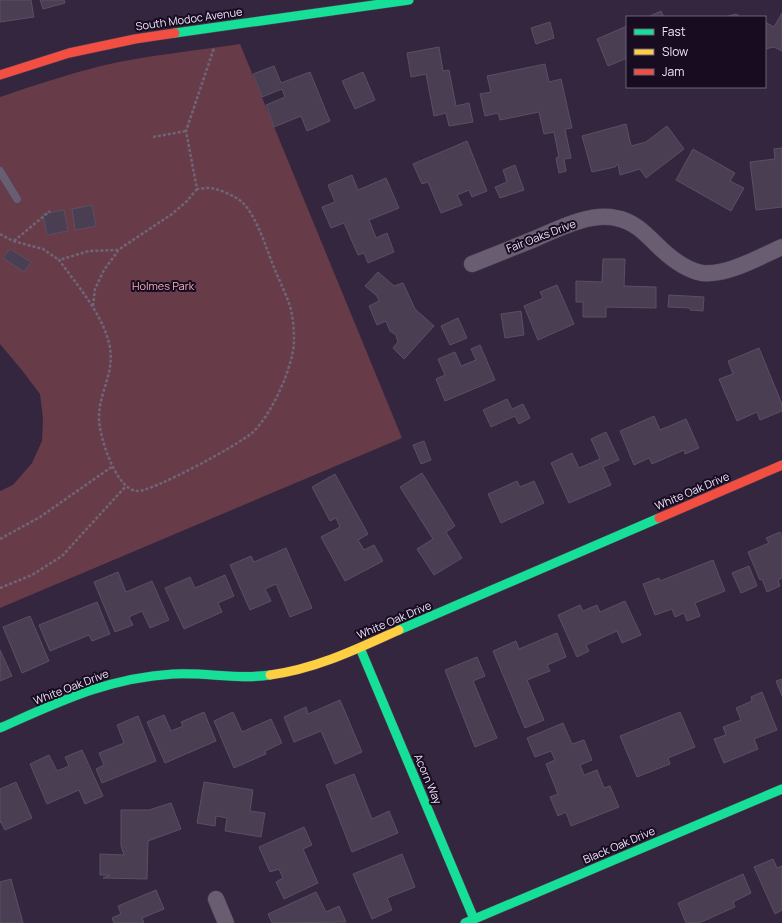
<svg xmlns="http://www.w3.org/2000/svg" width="782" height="923" font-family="Manrope,sans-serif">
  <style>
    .green { fill: #673c48 }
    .building { fill: #4a3e53; stroke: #5b4f64 }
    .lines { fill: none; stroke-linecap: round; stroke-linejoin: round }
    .lane-casing { stroke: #4e4257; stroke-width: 9 }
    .street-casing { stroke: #4e4257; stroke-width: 17 }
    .fast-casing { stroke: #4e4257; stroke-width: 10 }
    .slow-casing { stroke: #4e4257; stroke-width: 10 }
    .jam-casing { stroke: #4e4257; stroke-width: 10 }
    .path { stroke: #6f6577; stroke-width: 2.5; stroke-dasharray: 3 2; stroke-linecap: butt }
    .lane { stroke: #685d71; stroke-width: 8 }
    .street { stroke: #685d71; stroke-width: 16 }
    .fast { stroke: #16e098; stroke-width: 9 }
    .slow { stroke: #ffcf43; stroke-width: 9 }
    .jam { stroke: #f24e42; stroke-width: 9 }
    .labels { text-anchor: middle; stroke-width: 4; stroke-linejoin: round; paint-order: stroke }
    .street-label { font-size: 11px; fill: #efe3fb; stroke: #170c20 }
    .park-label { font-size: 11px; fill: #f4aeb9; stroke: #170c20 }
  </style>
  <rect width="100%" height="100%" fill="#34263e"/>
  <path class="green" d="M240,44l162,394 -402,170v-117l13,-6 19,-22 10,-22 1,-22 -3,-25 -19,-25 -21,-25v-247c34,-12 69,-23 105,-32 44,-10 90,-14 135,-21z"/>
  <g class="building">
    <polygon points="0,0 31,0 34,17 0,22"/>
    <polygon points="40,0 64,0 65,3 43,9"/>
    <polygon points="661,11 664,17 648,17"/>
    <polygon points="782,13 782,51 774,47 765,49 765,22 774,27"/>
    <polygon points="736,14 741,17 725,17"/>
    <polygon points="550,22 554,38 536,44 531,28"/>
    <polygon points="627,26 627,58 608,66 597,39"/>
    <polygon points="439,47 443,71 449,70 456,106 469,103 473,122 449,126 446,113 434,116 426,74 411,77 407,53"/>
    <polygon points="545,64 549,82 561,79 572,128 565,129 571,158 564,159 566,171 559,173 556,158 559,157 554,132 544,134 539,112 500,120 498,113 485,116 480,94 491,92 487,76"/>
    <polygon points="274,66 281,83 310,72 330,121 307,131 301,116 274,127 266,105 285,97 282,89 262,97 253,74"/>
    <polygon points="363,72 375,100 355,109 342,81"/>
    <polygon points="626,124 631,146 646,142 667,126 684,149 646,178 640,169 620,175 618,164 615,167 592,172 582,136"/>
    <polygon points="467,141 487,191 472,197 469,190 457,195 462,205 441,213 428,182 422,184 413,164"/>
    <polygon points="782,148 782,207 756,210 750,162 775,159 774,149"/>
    <polygon points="693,149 735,173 730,181 744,188 731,211 676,180"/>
    <polygon points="515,165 524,190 500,198 495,187 507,182 503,170"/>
    <polygon points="352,175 358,190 386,178 399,208 369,220 376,238 387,233 394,252 368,263 364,253 358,255 344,223 331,228 322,207 335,202 328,185"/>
    <polygon points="92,205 96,226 75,230 72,209"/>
    <polygon points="64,210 68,231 47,235 43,214"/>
    <polygon points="10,249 31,262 24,272 3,258"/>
    <polygon points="603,259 625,259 624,286 656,287 656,308 606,307 606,317 583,317 583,302 576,302 576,281 602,282"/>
    <polygon points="378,272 394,286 403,283 415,309 434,326 404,359 393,348 398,342 396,335 390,331 386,321 377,325 369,306 379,301 377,296 365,286"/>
    <polygon points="557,285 574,324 538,340 524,306 543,298 540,292"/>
    <polygon points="669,295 704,297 703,311 690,310 690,308 668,307"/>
    <polygon points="521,311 524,335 505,338 501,314"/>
    <polygon points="458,318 467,338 450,345 441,326"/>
    <polygon points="480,345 495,380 445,401 436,379 445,375 438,359 455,352 461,366 476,360 471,349"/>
    <polygon points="759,348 782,404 782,411 760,420 757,412 737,421 719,379 733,374 728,361"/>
    <polygon points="507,399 512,409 523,404 530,418 519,424 515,416 491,427 483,410"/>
    <polygon points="654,416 660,430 686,419 699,448 685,454 684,450 652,464 649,458 634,465 620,431"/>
    <polygon points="606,432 619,460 603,467 611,485 569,503 551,463 572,453 579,468 600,459 591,439"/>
    <polygon points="424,441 431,460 421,464 413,445"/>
    <polygon points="422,473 455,526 446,532 462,558 434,575 417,549 433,539 400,487"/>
    <polygon points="335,474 368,534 358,540 364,550 374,545 383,561 345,581 321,537 340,527 336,518 330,521 312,487"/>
    <polygon points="517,481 520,487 534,481 544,503 501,523 488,494"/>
    <polygon points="780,532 782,535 782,578 778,580 780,586 767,592 762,579 760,580 748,552 769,543 766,538"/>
    <polygon points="286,548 312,608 290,617 276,584 265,589 271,601 250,610 230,565 251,556 254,562"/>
    <polygon points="713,560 725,591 695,603 700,616 687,621 684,613 675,617 672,609 655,615 643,584 659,578 660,581"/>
    <polygon points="749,566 757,586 741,593 732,573"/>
    <polygon points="118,572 126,592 152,581 169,620 150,628 142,611 129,617 133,625 115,632 94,582"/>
    <polygon points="225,575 234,596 218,603 222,612 184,629 165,588 190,577 195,588"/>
    <polygon points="625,601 641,635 622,643 617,631 586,645 589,651 577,657 558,615 580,605 583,611 597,605 600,612"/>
    <polygon points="97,602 110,634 92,641 89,635 50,651 39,625"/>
    <polygon points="30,616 49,661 22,673 3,627"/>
    <polygon points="557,633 566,657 547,665 550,671 527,680 544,720 525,728 493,651 516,641 519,649"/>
    <polygon points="0,650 12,676 0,681"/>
    <polygon points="477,657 485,676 473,681 497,738 475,747 445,670"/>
    <polygon points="782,679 782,696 776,681"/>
    <polygon points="762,692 777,730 754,739 758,749 724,763 714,739 726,735 723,727 741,720 736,708 752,701 751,697"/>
    <polygon points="340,700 362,752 335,764 321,731 294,742 284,717 306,707 308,714"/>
    <polygon points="204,712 216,741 165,763 147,722 164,715 171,731 183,726 181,722"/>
    <polygon points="233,712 242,732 271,719 282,743 265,751 266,754 234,768 214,721"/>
    <polygon points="680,712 695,747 668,758 670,764 637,777 620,736"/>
    <polygon points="138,716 156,761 102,783 96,769 104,765 99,753 124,743 117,725"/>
    <polygon points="563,723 572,744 584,740 592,760 580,765 584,775 597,770 604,788 610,786 619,807 571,826 566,812 558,816 550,797 558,794 546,764 555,760 551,751 535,757 527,738"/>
    <polygon points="82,750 103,796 85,804 79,790 47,804 30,764 49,755 57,771 69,766 65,757"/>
    <polygon points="354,774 372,819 389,811 398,833 352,852 326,785"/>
    <polygon points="16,782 32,818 5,830 1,822 0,823 0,789"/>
    <polygon points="204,782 253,790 250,811 265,813 261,837 225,831 227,818 216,816 215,826 197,823"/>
    <polygon points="171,803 181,829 148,841 147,879 103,878 110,875 100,875 100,854 124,855 121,846 121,810 149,810"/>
    <polygon points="304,827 312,845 303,849 318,883 284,899 276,882 283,878 279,869 270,872 259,847"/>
    <polygon points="402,854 415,887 387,898 392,910 372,919 353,874"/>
    <polygon points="773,859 777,868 782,866 782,910 775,914 754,867"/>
    <polygon points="743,874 751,893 733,902 735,907 699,923 686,923 678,903"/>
    <polygon points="11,879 23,923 0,923 0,882"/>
    <polygon points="156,890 164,909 142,918 144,923 114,923 112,918 121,914 118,906"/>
    <polygon points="316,892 326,912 339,906 346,922 272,923 268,914"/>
  </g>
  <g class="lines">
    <g class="lane-casing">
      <polyline id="lane" points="0,171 17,199"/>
    </g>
    <g class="street-casing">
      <g id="street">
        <path d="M472,264c20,-8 40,-16 60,-24 24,-10 57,-28 84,-22 17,3 28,14 40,26 11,11 29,26 46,29 25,3 57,-16 80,-26"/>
        <polyline points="216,899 226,923"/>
      </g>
    </g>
    <g class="fast-casing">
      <g id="fast">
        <polyline points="175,33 409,0"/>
        <polyline points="399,630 659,518"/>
        <polyline points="360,648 474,919"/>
        <path d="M0,728c59,-26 107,-50 173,-54 33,-2 65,6 97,1"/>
        <polyline points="465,923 782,789"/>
      </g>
    </g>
    <g class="slow-casing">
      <path id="slow" d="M270,675c46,-6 87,-26 129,-45"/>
    </g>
    <g class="jam-casing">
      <g id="jam">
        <polyline points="0,75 69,53 135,39 175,33"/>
        <polyline points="659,518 782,465"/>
      </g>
    </g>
    <g class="path">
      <polyline points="153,137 186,131"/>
      <path d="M197,189l-10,12 -15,13 -54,36 -29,1 -30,9c18,25 42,52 50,83 7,30 -10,47 -10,75 0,18 17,72 38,73 15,1 101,-46 115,-58 19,-17 42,-67 42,-93 0,-11 -1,-23 -4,-34 -4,-12 -10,-24 -15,-36 -8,-19 -18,-54 -33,-68 -7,-6 -26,-15 -35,-14 -3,0 -7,1 -10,1l-11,-58 28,-83"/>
      <polyline points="0,234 13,241 43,249 59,260"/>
      <polyline points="14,241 50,211"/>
      <polyline points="93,306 95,289 104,270 118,251"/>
      <polyline points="0,539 40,517 113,466"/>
      <polyline points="0,588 32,575 62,556 126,486"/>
    </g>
    <use href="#lane" class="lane"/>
    <use href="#street" class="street"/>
    <use href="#fast" class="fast"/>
    <use href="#slow" class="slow"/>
    <use href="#jam" class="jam"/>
  </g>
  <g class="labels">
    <g class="street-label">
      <text transform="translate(189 19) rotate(-8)" y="4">South Modoc Avenue</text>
      <text transform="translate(541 236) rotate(-21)" y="4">Fair Oaks Drive</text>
      <text transform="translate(692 491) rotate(-23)" y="4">White Oak Drive</text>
      <text transform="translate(394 620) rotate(-23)" y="4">White Oak Drive</text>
      <text transform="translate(71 687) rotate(-21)" y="4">White Oak Drive</text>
      <text transform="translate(428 779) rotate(67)" y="4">Acorn Way</text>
      <text transform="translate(619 845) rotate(-23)" y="4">Black Oak Drive</text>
    </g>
    <g class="park-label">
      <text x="163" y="290">Holmes Park</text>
    </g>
  </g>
  <rect x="626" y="16" width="140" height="72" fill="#170c20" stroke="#6d6278"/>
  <rect x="634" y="29" width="20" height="6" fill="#16e098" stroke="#6d6278"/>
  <text x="662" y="36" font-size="12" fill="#efe3fb">Fast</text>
  <rect x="634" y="49" width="20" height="6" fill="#ffcf43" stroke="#6d6278"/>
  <text x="662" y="56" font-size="12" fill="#efe3fb">Slow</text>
  <rect x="634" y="69" width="20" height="6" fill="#f24e42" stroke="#6d6278"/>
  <text x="662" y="76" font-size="12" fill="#efe3fb">Jam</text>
</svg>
